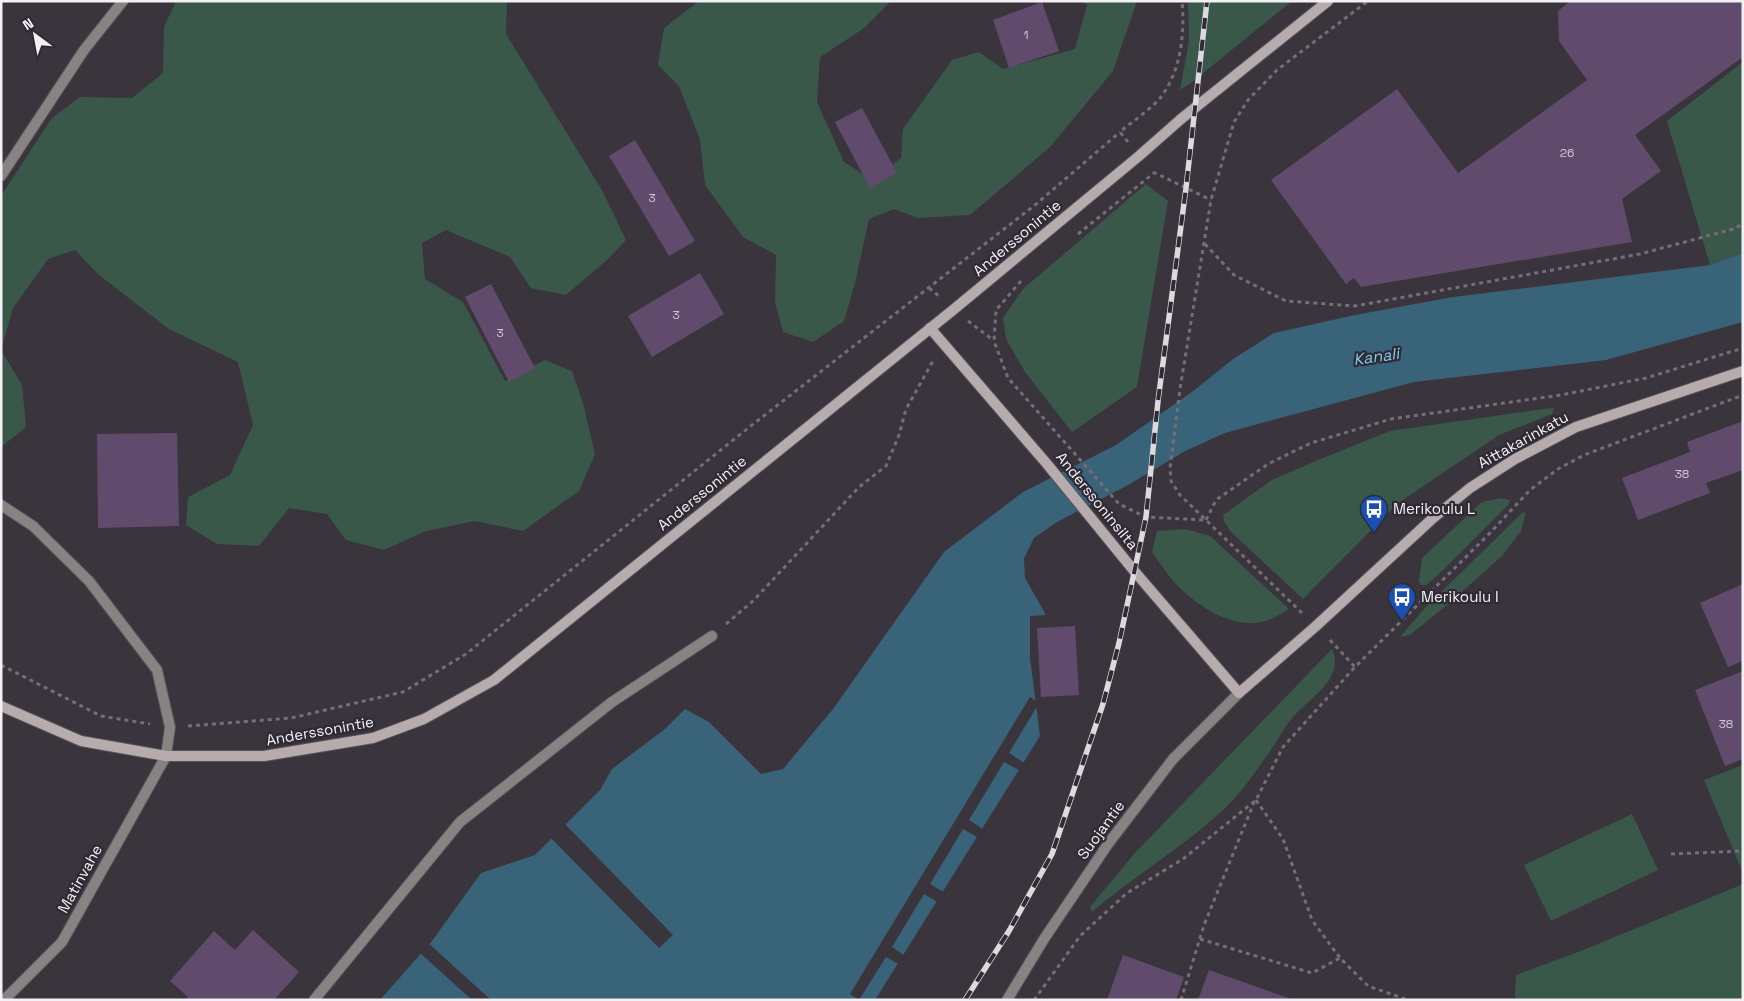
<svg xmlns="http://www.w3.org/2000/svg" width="1744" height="1001" font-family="'Space Grotesk',sans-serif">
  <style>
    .green { fill: #39584a }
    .water { fill: #396379 }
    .pier { fill: #3a343d }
    .building { fill: #604b6c }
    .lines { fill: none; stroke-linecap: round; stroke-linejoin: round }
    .service-casing { stroke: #58525b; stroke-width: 12 }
    .tertiary-casing { stroke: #58525b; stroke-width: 12 }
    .secondary-casing { stroke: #58525b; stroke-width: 12 }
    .path { stroke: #746f77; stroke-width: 3; stroke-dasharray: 4 4; stroke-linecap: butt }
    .service { stroke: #888283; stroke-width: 10 }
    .tertiary { stroke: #888283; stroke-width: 10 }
    .secondary { stroke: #b6acae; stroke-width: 10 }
    .rail-casing { stroke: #ddd9df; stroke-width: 5.5 }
    .rail { stroke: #2f2a33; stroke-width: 4; stroke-dasharray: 11; stroke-linecap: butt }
    .labels { text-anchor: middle; stroke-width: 4.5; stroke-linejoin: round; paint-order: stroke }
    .number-label { font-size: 12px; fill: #cfc8d4 }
    .street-label { font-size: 15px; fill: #f4f1f6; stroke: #2f2a33 }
    .poi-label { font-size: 15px; fill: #f4f1f6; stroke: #2f2a33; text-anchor: start }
    .water-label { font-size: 16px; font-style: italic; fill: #84caf0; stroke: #2f2a33 }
  </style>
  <rect width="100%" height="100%" fill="#3a343d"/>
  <g class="green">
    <polygon points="176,1 507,1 506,34 603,192 626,240 607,260 566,295 531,288 510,257 446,230 422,243 425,279 463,302 505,381 545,360 572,371 583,403 595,454 579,491 523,531 475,521 426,531 384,550 346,540 327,514 289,508 259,546 217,544 186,525 188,497 230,475 253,425 238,362 169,329 99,275 75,250 48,259 13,308 1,350 22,385 26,427 1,447 1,196 51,119 80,97 132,98 163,73 164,27"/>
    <polygon points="699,1 891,1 863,29 820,57 817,102 844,162 872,180 901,158 903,129 952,60 979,52 1003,69 1075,49 1087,5 1083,1 1137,1 1113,71 1050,147 970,215 918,218 894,209 869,219 855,283 844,321 813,342 783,332 775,301 776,255 743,237 705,185 700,140 679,86 658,65 664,28"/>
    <polygon points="1188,1 1292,1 1192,82 1180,90 1189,41"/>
    <polygon points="1743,62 1743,253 1710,265 1667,121"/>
    <polygon points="1146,184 1168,201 1137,387 1072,432 1025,372 1006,339 1003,318 1023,289"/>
    <polygon points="1554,408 1552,414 1499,435 1397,504 1303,599 1230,531 1224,521 1223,515 1272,480 1318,460 1390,431 1544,409"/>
    <polygon points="1501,498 1510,500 1508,505 1438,575 1426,585 1421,585 1419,581 1422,558 1482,502"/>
    <polygon points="1526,512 1521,531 1502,556 1447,605 1410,635 1400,637 1426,607 1522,513"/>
    <path d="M1185,529l25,7 79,73c-11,7 -23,14 -36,14 -28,1 -56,-18 -75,-37 -10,-10 -18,-23 -26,-34l5,-21z"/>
    <path d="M1332,649c13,29 -21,48 -38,67 -8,8 -13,19 -19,28 -15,21 -33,49 -52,66 -41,38 -89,66 -131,102l-2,-5 44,-53z"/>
    <polygon points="1743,765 1743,873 1704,780"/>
    <polygon points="1632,814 1658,870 1551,921 1524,865"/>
    <polygon points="1743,884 1743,1000 1521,1000 1515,998 1516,975 1581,951"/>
  </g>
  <polygon class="water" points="1743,253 1743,322 1606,360 1414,382 1225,433 1185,451 1128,485 1057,522 1034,538 1024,558 1025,578 1046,615 1030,616 1030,658 1040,736 875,1000 380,1000 432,941 481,873 535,855 600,790 612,769 665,729 685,709 709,722 761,774 783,769 833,709 944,552 1023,492 1116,445 1192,392 1233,359 1274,333 1355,315 1453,297 1710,265"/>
  <g class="pier">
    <polygon points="1030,697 1039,703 1009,753 1026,764 1021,771 1004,762 969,820 984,830 979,838 963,829 930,884 945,893 939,903 924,894 892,947 905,956 900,965 886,957 859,1000 850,994"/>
    <polygon points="564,823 673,935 659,948 550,837"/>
    <polygon points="427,942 491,1000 472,1000 419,952"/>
  </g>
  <g class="building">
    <polygon points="1567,1 1743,1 1743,57 1635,135 1661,171 1622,199 1632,242 1361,287 1354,278 1346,284 1271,180 1397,89 1458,173 1587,80 1559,41 1558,11 1568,3"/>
    <polygon points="1042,2 1059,51 1009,68 993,20"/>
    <polygon points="862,108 897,173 870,188 835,122"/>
    <polygon points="635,140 695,241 669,256 609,156"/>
    <polygon points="700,273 724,314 652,357 628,316"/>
    <polygon points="491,284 535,368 509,382 465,297"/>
    <polygon points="1743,421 1743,470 1706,483 1710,493 1638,520 1622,478 1690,452 1687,442"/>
    <polygon points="177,433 179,526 98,528 97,434"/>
    <polygon points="1743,584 1743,661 1728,667 1700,603"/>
    <polygon points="1075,626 1079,695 1041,697 1037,628"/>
    <polygon points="1743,671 1743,759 1725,766 1695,690"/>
    <polygon points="253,930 299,972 274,1000 186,1000 188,997 170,981 214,931 235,950"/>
    <polygon points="1123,955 1184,977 1176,1000 1107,1000"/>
    <polygon points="1209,970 1291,999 1291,1000 1198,1000"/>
  </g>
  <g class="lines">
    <g class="service-casing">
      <g id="service">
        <polyline points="1,176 84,50 123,1"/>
        <polyline points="1,505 33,526 89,581 157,670 170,727 166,756 62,942 6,998 1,1000"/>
        <polyline points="314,1000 460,822 612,702 712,636"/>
      </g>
    </g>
    <g class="tertiary-casing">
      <polyline id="tertiary" points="1007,1000 1044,939 1108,844 1173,759 1239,693"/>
    </g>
    <g class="secondary-casing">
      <g id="secondary">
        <polyline points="930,328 1047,464 1135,572 1239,693 1316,626 1432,519 1470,488 1515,459 1576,427 1743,371"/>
        <polyline points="1,706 81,741 166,756 264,756 373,738 424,719 494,680 953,310 1139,156 1181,119 1328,1"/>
      </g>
    </g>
    <g class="path">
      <path d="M1128,142l-8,-10c13,-11 30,-22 41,-35 20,-27 24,-63 21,-96"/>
      <polyline points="1153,172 1211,200"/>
      <polyline points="1078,234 1154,173"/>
      <polyline points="1205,244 1234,275 1286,301 1355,306 1640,254 1733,229 1743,224"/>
      <polyline points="1021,281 996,310 994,341 1008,378 1119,504 1146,517 1205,520"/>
      <polyline points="929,288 939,296"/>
      <polyline points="968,321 993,340"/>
      <polyline points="1206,520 1216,500 1268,464 1311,443 1391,419 1561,395 1646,378 1743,348"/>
      <polyline points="1302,613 1180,495 1171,481 1170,468 1180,389 1211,200 1234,122 1248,100 1277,70 1368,1"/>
      <polyline points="726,624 754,600 859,487 886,466 899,435 906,409 933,361"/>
      <polyline points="1330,640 1355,667"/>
      <polyline points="1,665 101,716 150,724"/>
      <polyline points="188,726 291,718 403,692 466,654 752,425 1035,205 1120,132"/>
      <polyline points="1256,800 1283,839 1312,920 1340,958 1368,986 1408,1000"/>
      <polyline points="1671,854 1743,851"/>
      <polyline points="1200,939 1312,973 1340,958"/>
      <polyline points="1034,1000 1080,936 1127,893 1183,859 1256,800 1283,747 1355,667 1489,534 1530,490 1558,469 1584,455 1743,395"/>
      <polyline points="1181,1000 1204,925 1255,800"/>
    </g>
    <use href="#service" class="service"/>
    <use href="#tertiary" class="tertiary"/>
    <use href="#secondary" class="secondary"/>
    <g class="rail-casing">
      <polyline id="rail" points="965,1000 1009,931 1052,854 1103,704 1119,643 1146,517 1158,401 1186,188 1207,1"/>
    </g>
    <use href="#rail" class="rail"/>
  </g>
  <defs>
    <g id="bus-pin" transform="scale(1.4375)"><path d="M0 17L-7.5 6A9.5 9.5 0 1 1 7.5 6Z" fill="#1a4fb4" stroke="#2f2a33"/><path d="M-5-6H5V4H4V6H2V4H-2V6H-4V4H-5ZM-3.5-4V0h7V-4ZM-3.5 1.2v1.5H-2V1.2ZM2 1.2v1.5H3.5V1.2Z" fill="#fff"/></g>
  </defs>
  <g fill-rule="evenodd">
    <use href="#bus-pin" x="1374" y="509"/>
    <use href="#bus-pin" x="1402" y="597"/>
  </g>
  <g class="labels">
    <g class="number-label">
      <text x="1026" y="39">1</text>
      <text x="1567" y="157">26</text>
      <text x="652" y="202">3</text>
      <text x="676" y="319">3</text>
      <text x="500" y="337">3</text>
      <text x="1682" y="478">38</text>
      <text x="1726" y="728">38</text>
    </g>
    <g class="street-label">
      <text transform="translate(1017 238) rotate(-40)" y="5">Anderssonintie</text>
      <text transform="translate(1523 440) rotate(-29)" y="5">Aittakarinkatu</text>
      <text transform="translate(702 493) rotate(-39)" y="5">Anderssonintie</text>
      <text transform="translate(1097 501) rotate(51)" y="5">Anderssoninsilta</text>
      <text transform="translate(320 731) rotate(-10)" y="5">Anderssonintie</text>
      <text transform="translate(1101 830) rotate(-54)" y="5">Suojantie</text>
      <text transform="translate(80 879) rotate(-61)" y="5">Matinvahe</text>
    </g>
    <g class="poi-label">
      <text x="1393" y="514">Merikoulu L</text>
      <text x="1421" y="602">Merikoulu I</text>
    </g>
    <g class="water-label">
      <text transform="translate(1376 356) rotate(-8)" y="6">Kanali</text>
    </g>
  </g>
  <rect width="1744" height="1001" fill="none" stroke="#f4f1f6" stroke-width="5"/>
  <g transform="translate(35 35) rotate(328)" stroke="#2f2a33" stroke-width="4" paint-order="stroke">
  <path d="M0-4L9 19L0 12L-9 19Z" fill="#f4f1f6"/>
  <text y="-8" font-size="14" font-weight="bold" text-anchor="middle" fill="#f4f1f6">N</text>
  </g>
</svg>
